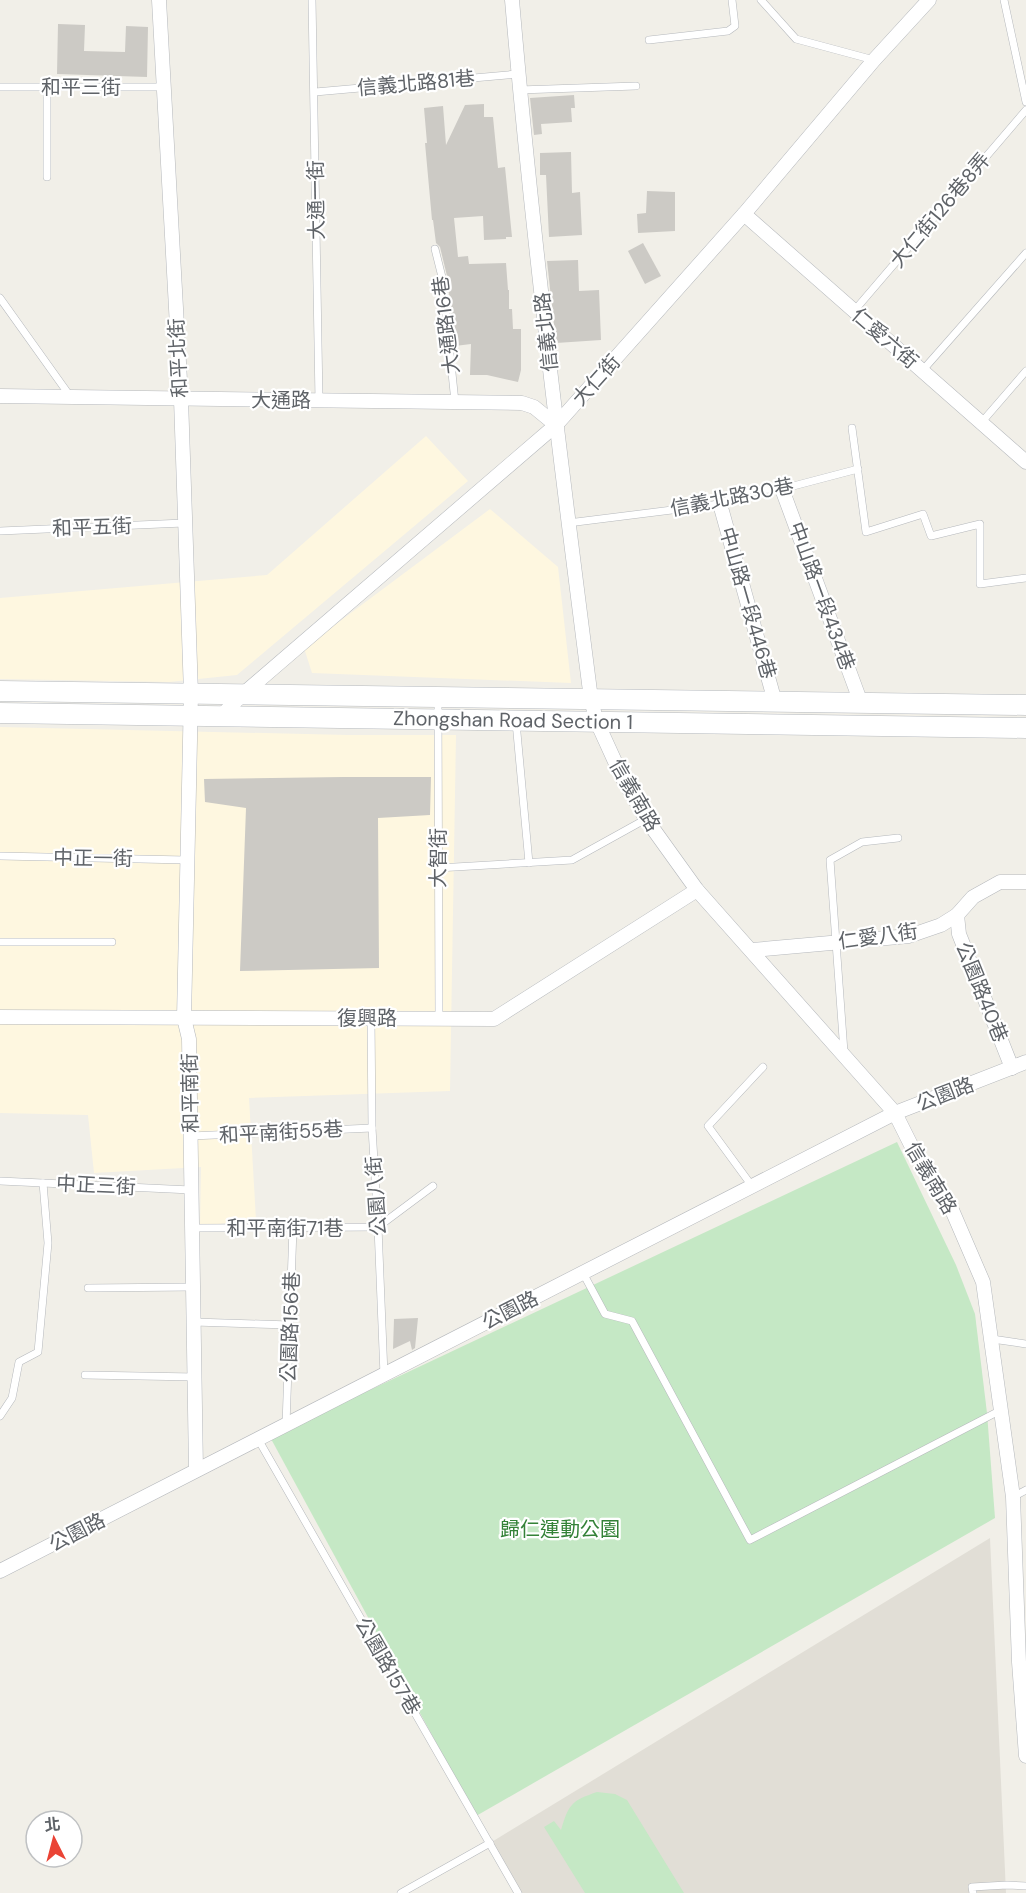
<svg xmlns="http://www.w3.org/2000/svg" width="1026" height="1893" font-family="'DM Sans','Noto Sans TC',sans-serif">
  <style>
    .commercial { fill: #fef7e0 }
    .education { fill: #e1ded6 }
    .green { fill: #c5e8c5 }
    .building { fill: #cccac5 }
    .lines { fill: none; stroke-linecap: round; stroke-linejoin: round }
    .lane-casing { stroke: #b5b8bc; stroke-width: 8 }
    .street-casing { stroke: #b5b8bc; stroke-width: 15 }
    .secondary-casing { stroke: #b6babf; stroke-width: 21 }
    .lane { stroke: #fff; stroke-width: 7 }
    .street { stroke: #fff; stroke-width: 14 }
    .secondary { stroke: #fff; stroke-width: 20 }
    .labels { text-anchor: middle; stroke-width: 4.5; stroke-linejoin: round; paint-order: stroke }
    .street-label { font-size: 20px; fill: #5f6368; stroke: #fff }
    .park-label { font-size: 20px; fill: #348238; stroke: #fff }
  </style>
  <rect width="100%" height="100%" fill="#f1efe8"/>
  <g class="commercial">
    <polygon points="426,436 468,481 237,675 169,682 0,679 0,598 267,575"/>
    <polygon points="490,509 558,567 571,683 312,673 304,648"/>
    <polygon points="0,727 348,735 456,735 450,1091 249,1098 256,1220 200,1226 201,1167 94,1173 88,1115 0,1113"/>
  </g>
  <polygon class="education" points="990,1538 1006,1893 518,1893 490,1843"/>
  <g class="green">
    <polygon points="897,1142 956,1265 975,1314 987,1413 995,1518 476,1816 270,1437"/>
    <path d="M597,1792l18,2 12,6 57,93h-99l-41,-66 10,-6 7,9c8,-26 10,-29 36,-38z"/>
  </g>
  <g class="building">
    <polygon points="58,24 85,25 84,51 125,52 126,26 148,27 147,77 57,74"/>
    <polygon points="574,95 575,108 571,108 572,122 541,124 542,134 534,135 530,98"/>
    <polygon points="484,104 484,117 493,117 498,168 505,167 512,237 506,237 506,239 484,240 483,216 454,218 458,257 468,256 469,264 506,263 508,290 509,290 509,309 512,309 513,329 521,329 521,370 518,382 487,375 470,375 471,344 455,346 447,276 440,247 436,243 433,220 432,220 425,143 427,143 424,108 443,106 446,145 465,105"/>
    <polygon points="571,152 572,193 580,192 582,235 549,237 546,175 540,175 540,153"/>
    <polygon points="647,191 675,192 675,231 638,233 637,214 646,213"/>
    <polygon points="643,243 661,276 645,284 628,251"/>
    <polygon points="578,260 579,291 599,290 601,340 556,343 547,261"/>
    <polygon points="343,777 431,777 430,815 378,818 379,968 240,971 246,808 205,802 204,779"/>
    <polygon points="418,1318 415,1348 412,1350 410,1341 393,1349 394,1319"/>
  </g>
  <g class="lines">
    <g class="lane-casing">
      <g id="lane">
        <polyline points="312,0 319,400"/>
        <polyline points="761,0 796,39 874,60"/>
        <polyline points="1004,0 1026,102"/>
        <polyline points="649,40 728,31 735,26 732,0"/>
        <polyline points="0,87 162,87"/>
        <polyline points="47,87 47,177"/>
        <polyline points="519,90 636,86"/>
        <polyline points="315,92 518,74"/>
        <polyline points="435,249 442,277 455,402"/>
        <polyline points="0,298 70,396"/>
        <polyline points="854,311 1026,110"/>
        <polyline points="922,371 1026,253"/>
        <polyline points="981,423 1026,371"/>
        <polyline points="852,428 866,532 923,514 931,536 980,524 980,584 1026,578"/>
        <polyline points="568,523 720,504 749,490 782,489 858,469"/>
        <polyline points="0,531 184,523"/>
        <polyline points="438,700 439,1019"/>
        <polyline points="516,722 529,863"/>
        <polyline points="0,856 186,860"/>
        <polyline points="438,868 572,860 646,819"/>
        <polyline points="0,942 112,942"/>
        <polyline points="371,1018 372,1128 378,1227 384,1375"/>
        <polyline points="844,1052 830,860 862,842 898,838"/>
        <polyline points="191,1136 372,1128"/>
        <polyline points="0,1181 191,1190"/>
        <polyline points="752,1186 708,1126 763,1067"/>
        <polyline points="192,1228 378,1227 433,1186"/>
        <polyline points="583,1273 605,1314 632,1321 750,1540 1001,1410"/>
        <polyline points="88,1288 193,1287"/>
        <polyline points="194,1322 290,1325"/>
        <polyline points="992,1339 1026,1344"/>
        <polyline points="85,1375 195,1377"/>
        <polyline points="0,1416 12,1398 19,1362 38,1352 48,1243 43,1183"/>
        <polyline points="286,1425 293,1228"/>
        <polyline points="258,1439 518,1893"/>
        <polyline points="1013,1497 1026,1490"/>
        <polyline points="401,1893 490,1843"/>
        <polyline points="973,1893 972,1887 1007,1885 1026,1886"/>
      </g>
    </g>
    <g class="street-casing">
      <g id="street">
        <polyline points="159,0 181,399 191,694 184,1018 189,1039 196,1470"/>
        <path d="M512,0c20,234 49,466 79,699l5,21 26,57 24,42 51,71 198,223 17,34 40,63 31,72 30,215 6,165 7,94"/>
        <polyline points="744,214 1026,462"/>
        <polyline points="0,396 522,403 534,407 556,425"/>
        <polyline points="782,489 861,703"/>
        <polyline points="720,504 775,702"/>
        <polyline points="220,717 242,695 556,425 744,214 874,60 929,0"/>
        <polyline points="957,915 959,934 1012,1068"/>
        <polyline points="752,950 909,936 941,925 957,915 973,897 1000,882 1026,882"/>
        <polyline points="0,1017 494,1019 697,890"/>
        <polyline points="0,1571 895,1113 1026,1062"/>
      </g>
    </g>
    <g class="secondary-casing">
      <g id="secondary">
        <polyline points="0,691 1026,705"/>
        <polyline points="0,713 1026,728"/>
      </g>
    </g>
    <use href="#lane" class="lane"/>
    <use href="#street" class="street"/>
    <use href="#secondary" class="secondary"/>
  </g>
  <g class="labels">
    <g class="street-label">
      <text transform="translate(416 83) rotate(-5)" y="7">信義北路81巷</text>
      <text x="81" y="94">和平三街</text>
      <text transform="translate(316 200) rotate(-91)" y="7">大通一街</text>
      <text transform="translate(940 210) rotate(-50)" y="7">大仁街126巷8弄</text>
      <text transform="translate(446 325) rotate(-97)" y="7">大通路16巷</text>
      <text transform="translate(546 332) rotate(-96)" y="7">信義北路</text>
      <text transform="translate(885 338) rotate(41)" y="7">仁愛六街</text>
      <text transform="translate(178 358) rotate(-93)" y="7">和平北街</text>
      <text transform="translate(596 380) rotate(-48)" y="7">大仁街</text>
      <text x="281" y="407">大通路</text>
      <text transform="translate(732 497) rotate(-11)" y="7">信義北路30巷</text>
      <text transform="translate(92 527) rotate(-2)" y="7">和平五街</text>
      <text transform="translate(822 596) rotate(70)" y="7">中山路一段434巷</text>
      <text transform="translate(748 603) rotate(74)" y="7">中山路一段446巷</text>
      <text transform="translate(513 720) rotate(1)" y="7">Zhongshan Road Section 1</text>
      <text transform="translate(635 795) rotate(60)" y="7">信義南路</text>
      <text transform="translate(93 858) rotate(1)" y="7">中正一街</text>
      <text transform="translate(438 858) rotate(-90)" y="7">大智街</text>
      <text transform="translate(878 936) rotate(-8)" y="7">仁愛八街</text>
      <text transform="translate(982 992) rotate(68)" y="7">公園路40巷</text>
      <text x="367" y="1025">復興路</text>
      <text transform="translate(190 1093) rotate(-91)" y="7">和平南街</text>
      <text transform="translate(945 1094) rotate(-21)" y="7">公園路</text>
      <text transform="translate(281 1132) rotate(-3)" y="7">和平南街55巷</text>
      <text transform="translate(931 1178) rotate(59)" y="7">信義南路</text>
      <text transform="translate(96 1185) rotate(3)" y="7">中正三街</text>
      <text transform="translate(376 1196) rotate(-94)" y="7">公園八街</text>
      <text x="285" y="1235">和平南街71巷</text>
      <text transform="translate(510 1310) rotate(-27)" y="7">公園路</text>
      <text transform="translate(290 1327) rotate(-88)" y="7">公園路156巷</text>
      <text transform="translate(77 1532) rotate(-27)" y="7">公園路</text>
      <text transform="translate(388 1666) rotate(60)" y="7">公園路157巷</text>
    </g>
    <g class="park-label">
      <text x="560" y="1536">歸仁運動公園</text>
    </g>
  </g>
  <g transform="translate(54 1839) rotate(354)"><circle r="28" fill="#ffffff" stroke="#bfc1c3" stroke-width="1.5"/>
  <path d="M0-4.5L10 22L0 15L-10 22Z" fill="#ea4335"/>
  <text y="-9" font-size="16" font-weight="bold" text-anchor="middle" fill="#5f6368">北</text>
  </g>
</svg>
